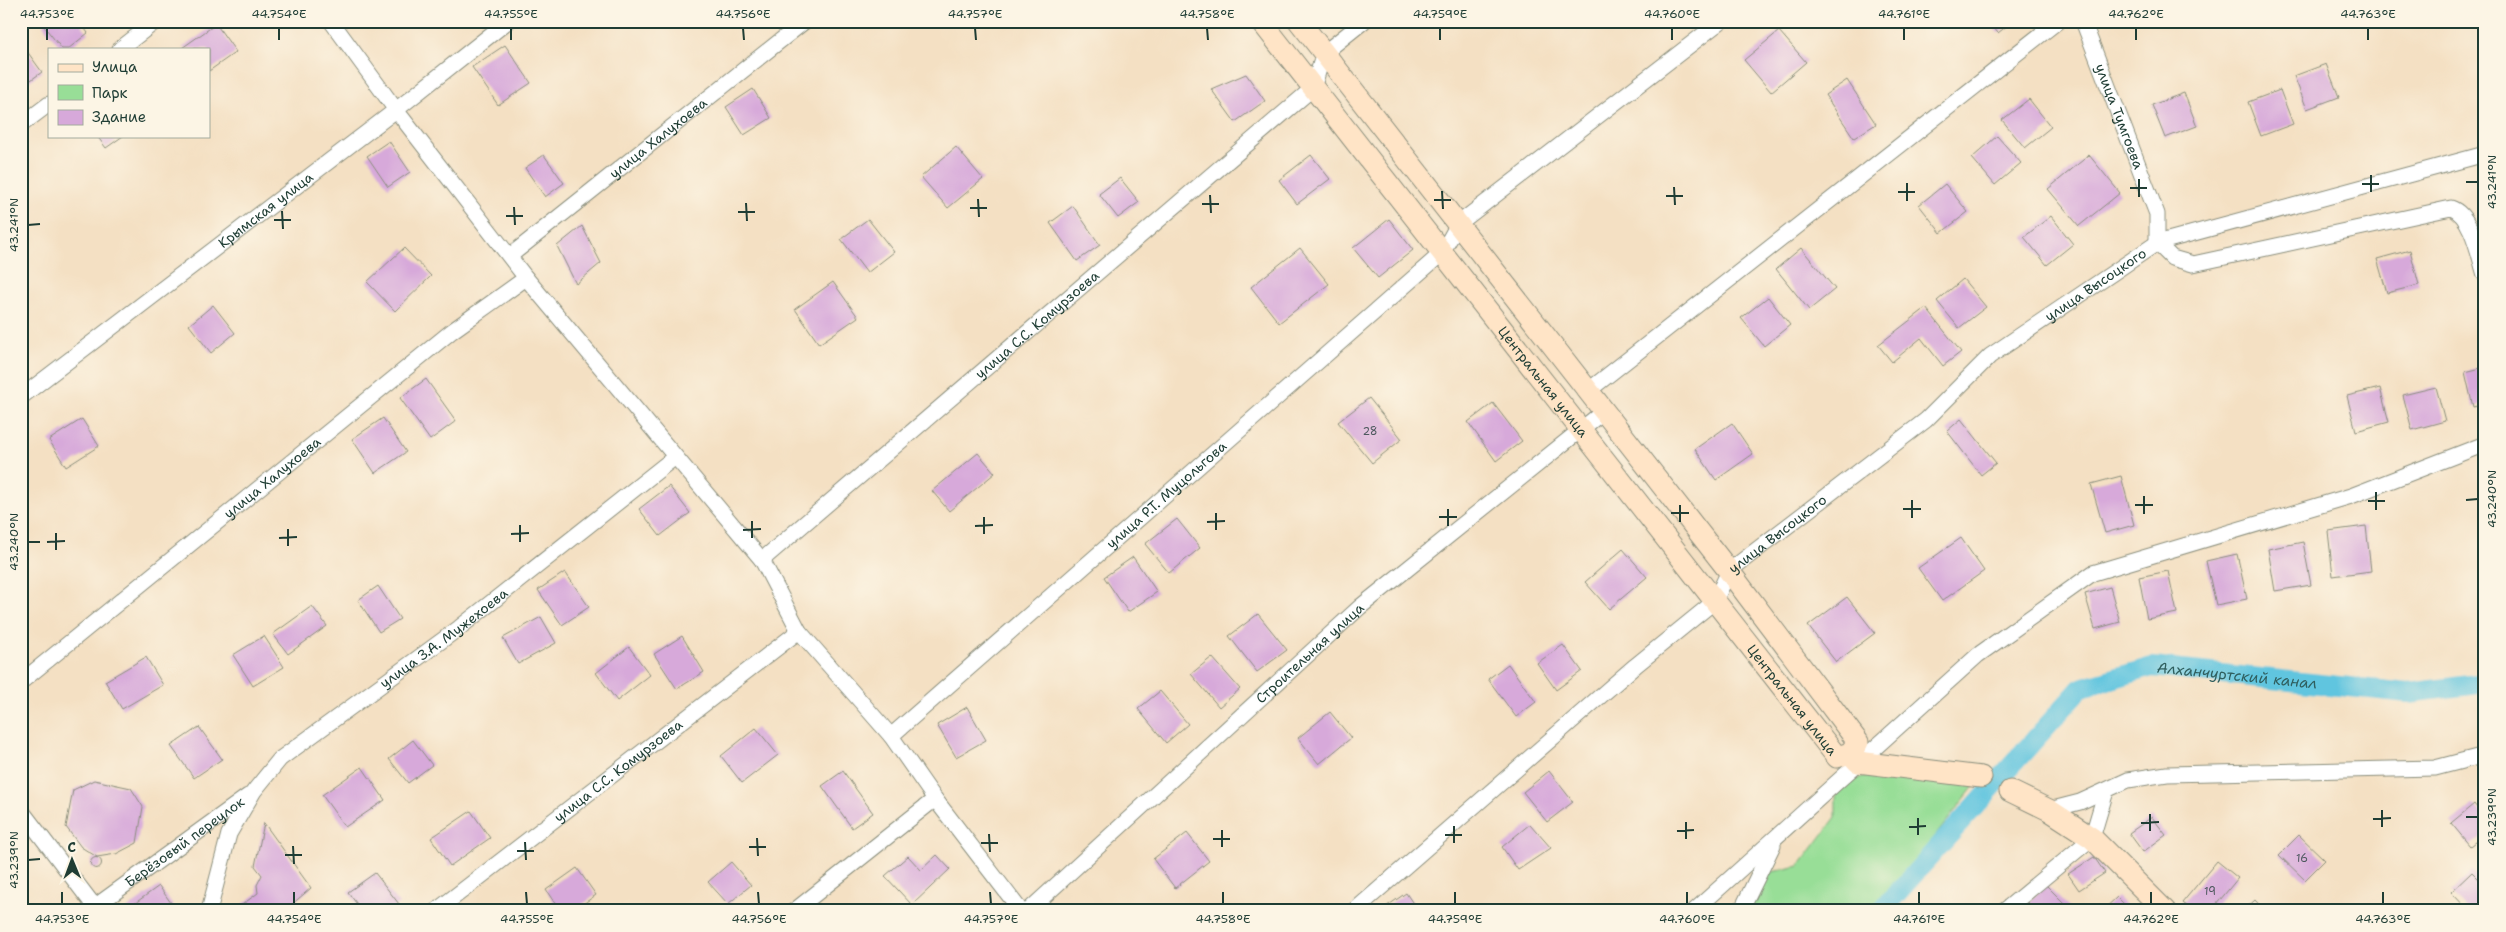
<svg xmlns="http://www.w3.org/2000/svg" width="2506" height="932" font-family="'Shantell Sans',sans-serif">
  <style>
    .green { fill: #98de97; stroke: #5c8e66 }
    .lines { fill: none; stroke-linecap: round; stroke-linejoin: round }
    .canal { stroke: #61c5df; stroke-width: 20 }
    .building { fill: #d7a9da }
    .street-casing { stroke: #8a8e7c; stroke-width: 17 }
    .secondary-casing { stroke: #8a8e7c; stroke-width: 23 }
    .street { stroke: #fff; stroke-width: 15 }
    .secondary { stroke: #ffe4c6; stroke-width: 21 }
    .ticks { fill: none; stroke: #1f3d34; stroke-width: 2 }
    .labels { text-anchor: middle; stroke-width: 5; stroke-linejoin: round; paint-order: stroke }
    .number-label { font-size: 11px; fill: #4d585e }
    .street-label { font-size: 14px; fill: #1f3d34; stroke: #fcf5e5 }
    .water-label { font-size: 15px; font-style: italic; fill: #305f5f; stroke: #fcf5e5 }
    .neatline { fill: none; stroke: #1f3d34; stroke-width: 2 }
    .ticks-label { font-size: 12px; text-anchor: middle; fill: #1f3d34 }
  </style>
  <rect width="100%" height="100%" fill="#fcf5e5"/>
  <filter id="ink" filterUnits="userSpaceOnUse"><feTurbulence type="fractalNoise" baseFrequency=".02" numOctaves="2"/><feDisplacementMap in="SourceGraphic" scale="10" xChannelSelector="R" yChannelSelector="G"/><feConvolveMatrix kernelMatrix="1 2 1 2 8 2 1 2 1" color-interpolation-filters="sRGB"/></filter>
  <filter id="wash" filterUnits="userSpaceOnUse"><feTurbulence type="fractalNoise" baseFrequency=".0096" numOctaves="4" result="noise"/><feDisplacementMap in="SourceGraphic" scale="20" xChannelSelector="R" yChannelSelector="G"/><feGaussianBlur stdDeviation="1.12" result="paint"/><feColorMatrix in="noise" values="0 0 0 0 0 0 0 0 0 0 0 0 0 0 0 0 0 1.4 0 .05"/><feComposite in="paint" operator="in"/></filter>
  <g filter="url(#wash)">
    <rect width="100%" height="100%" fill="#f4e0c3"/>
    <polygon class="green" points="1875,773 1897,778 1975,785 1877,911 1746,911 1767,873 1799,866 1836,817 1836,794 1852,780"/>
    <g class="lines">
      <path class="canal" id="s1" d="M1881,911l200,-223 71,-21 257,26 76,-10"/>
    </g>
    <g id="blocks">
      <g class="building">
        <polygon points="48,21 79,21 88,33 68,49 62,49 43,25"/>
        <polygon points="1988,21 2013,21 1998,33"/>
        <polygon points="216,24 236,52 209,71 209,49 182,48"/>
        <polygon points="1779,31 1806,62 1771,92 1744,60"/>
        <polygon points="21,43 42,72 21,87"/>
        <polygon points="505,45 531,83 498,105 472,67"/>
        <polygon points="2326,64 2339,97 2307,109 2294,76"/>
        <polygon points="1246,74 1265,101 1235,122 1211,89"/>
        <polygon points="1847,80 1876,124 1854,138 1825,95"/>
        <polygon points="753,89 771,118 744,135 726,107"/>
        <polygon points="2280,90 2293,124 2261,136 2248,102"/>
        <polygon points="2184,93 2197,126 2165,138 2152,105"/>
        <polygon points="2029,99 2051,127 2025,148 2002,120"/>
        <polygon points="97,136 123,136 106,148"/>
        <polygon points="1997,136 2021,163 1995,185 1972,158"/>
        <polygon points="389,141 410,172 388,187 367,156"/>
        <polygon points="956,147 983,179 948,208 921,177"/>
        <polygon points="544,155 564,183 545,197 525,168"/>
        <polygon points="1311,155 1330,179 1297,204 1279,180"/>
        <polygon points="2089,155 2120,193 2079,226 2048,189"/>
        <polygon points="1120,178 1139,202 1118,218 1099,194"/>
        <polygon points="1945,184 1968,212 1941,233 1919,205"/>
        <polygon points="1073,206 1100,245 1077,261 1050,223"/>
        <polygon points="2051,216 2073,244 2047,265 2024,237"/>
        <polygon points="868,219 894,252 867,273 841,239"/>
        <polygon points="1389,219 1413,250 1378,278 1353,248"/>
        <polygon points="582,226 601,263 576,284 557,246"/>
        <polygon points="404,248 431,276 395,311 367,282"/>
        <polygon points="1300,248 1329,284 1279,323 1251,287"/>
        <polygon points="1801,248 1835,289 1809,310 1776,269"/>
        <polygon points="2410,250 2419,285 2387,293 2377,259"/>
        <polygon points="1963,279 1986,307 1959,328 1937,301"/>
        <polygon points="833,282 858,317 819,344 795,309"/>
        <polygon points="1768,297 1790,325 1764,346 1741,318"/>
        <polygon points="213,305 235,333 211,353 189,325"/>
        <polygon points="1926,308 1961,352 1943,366 1921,338 1892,362 1878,345"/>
        <polygon points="2485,367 2485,404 2473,407 2465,372"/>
        <polygon points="426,379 456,421 430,440 400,398"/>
        <polygon points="2436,387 2445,421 2412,430 2403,395"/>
        <polygon points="2380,388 2389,422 2356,431 2347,396"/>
        <polygon points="1369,398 1402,439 1372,463 1338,422"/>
        <polygon points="1493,403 1522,441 1496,461 1468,422"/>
        <polygon points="383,418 406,452 375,473 352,439"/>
        <polygon points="82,419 99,446 66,467 49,440"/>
        <polygon points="1961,419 1996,463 1981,475 1947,431"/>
        <polygon points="1732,423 1753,454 1716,480 1695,449"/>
        <polygon points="978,453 995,473 949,511 932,491"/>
        <polygon points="2121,476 2134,525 2105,533 2091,484"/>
        <polygon points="669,486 690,513 660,536 639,509"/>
        <polygon points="1177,519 1200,548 1169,573 1145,544"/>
        <polygon points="2366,526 2371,571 2333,576 2328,531"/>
        <polygon points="1961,538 1984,571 1942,601 1918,568"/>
        <polygon points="2303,542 2311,585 2275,591 2268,549"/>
        <polygon points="1623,549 1647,577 1609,609 1585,582"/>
        <polygon points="2237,554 2247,599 2216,605 2206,561"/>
        <polygon points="1133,557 1157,592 1128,612 1104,577"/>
        <polygon points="2168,571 2177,613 2147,619 2139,577"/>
        <polygon points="565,572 589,607 562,625 538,590"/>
        <polygon points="378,586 400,619 379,632 358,600"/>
        <polygon points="2110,587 2120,622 2095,629 2085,594"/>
        <polygon points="1847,597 1875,633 1836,662 1808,626"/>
        <polygon points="312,606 327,626 288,654 273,634"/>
        <polygon points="1258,614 1287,650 1257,672 1229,636"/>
        <polygon points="541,617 556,643 518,664 503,638"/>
        <polygon points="264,636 284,667 253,686 233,655"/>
        <polygon points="682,636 704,672 677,689 654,654"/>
        <polygon points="1563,645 1582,671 1556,690 1537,663"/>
        <polygon points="629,647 650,675 617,701 596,673"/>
        <polygon points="146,657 163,685 122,709 105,681"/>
        <polygon points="1212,657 1240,689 1219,707 1191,674"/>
        <polygon points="1508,664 1536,702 1516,717 1488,679"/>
        <polygon points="1160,691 1188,724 1166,743 1138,709"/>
        <polygon points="967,707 986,740 956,757 937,725"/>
        <polygon points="1330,712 1351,738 1319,764 1298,738"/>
        <polygon points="199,727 222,759 194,778 171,746"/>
        <polygon points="756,728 778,755 742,783 721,756"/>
        <polygon points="413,740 432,765 408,783 389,759"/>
        <polygon points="362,767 385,800 345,827 322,795"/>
        <polygon points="843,771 873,813 852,828 822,786"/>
        <polygon points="1549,771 1573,802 1547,822 1523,792"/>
        <polygon points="94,780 131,788 143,807 137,843 116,854 97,857 81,847 66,827 73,790"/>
        <polygon points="2474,804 2485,818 2485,834 2470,846 2451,823"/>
        <polygon points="471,811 490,838 450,866 431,838"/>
        <polygon points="2152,817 2166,835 2143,852 2129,833"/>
        <polygon points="264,823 311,888 284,911 243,911 239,907 258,893 257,885 262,875 255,866"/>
        <polygon points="1530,824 1551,848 1518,870 1502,847"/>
        <polygon points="1187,833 1209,861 1175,888 1153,859"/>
        <polygon points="2299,835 2325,860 2305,880 2279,855"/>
        <polygon points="937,855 950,869 912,905 885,876 908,856 921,870"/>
        <polygon points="2094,857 2105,873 2079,890 2068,874"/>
        <circle cx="96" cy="863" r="5.5"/>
        <polygon points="2217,861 2238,878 2211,911 2192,911 2182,903"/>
        <polygon points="731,862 751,885 728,904 708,882"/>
        <polygon points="577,868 596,895 573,911 560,911 546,890"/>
        <polygon points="2472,872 2485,885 2485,911 2469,911 2451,892"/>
        <polygon points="375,873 399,904 390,911 362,911 348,892"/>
        <polygon points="2046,885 2072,911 2035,911 2027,903"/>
        <polygon points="159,886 176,910 124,911"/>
        <polygon points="1406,893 1418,911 1380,911"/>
        <polygon points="2117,897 2131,911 2102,911"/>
        <polygon points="2255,900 2265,911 2243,911"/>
      </g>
    </g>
  </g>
  <g filter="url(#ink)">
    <use href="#blocks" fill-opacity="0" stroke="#8a8e7c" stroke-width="1"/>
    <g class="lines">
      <g class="street-casing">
        <g id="street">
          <polyline points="331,21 396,110 526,278 762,560 799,631 891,736 935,799 1021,911"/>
          <path id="s2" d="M2083,21l74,193v29"/>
          <polyline points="120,49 156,21"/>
          <polyline points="21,125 49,104"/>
          <path d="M2157,243l15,15 21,6 258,-56c21,7 28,48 34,67"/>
          <path id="s3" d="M511,255l294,-234"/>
          <polyline points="1588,391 2058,21"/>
          <path id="s4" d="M21,397l375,-287 112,-89"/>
          <path id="s5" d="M762,560l551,-472 11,-35 40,-32"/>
          <path id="s6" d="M21,682l431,-351 74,-53"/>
          <path id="s7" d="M891,736l551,-483 16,-29 263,-203"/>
          <polyline points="21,810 98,911"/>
          <polyline points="2049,810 2080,802 2128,780 2167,774 2435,768 2485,755"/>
          <path id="s8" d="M89,911l159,-115"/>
          <path id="s9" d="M209,911l20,-77 25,-43 26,-32 179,-131 216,-171"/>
          <path id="s10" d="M436,911l363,-280"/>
          <polyline points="794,911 935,799"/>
          <path id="s11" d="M1028,911l332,-304 244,-196"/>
          <path id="s12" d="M1354,911l281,-245 80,-65 14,-30 197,-151 64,-64 167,-113 328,-89"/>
          <polyline points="1694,911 1978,655 2093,573 2351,496 2485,444"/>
          <polyline points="1741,911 1773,845"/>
          <polyline points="2004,911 2092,838 2106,791"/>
        </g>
      </g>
      <g class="secondary-casing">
        <g id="secondary">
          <path id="s13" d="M1261,21l576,736 13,-4 8,-11 -129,-171 -430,-550"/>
          <polyline points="1850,753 1858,762 1981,777"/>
          <polyline points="2010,791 2049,810 2092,838 2165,911"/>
        </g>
      </g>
      <use href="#street" class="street"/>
      <use href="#secondary" class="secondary"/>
    </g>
  </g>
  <path class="ticks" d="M47,28v12M279,28v12M511,28v12M743,28l1,12M975,28l1,12M1207,28l1,12M1440,28v12M1672,28v12M1904,28v12M2136,28v12M2368,28v12M2371,175v17M2139,179v18M2466,182h12M1907,183v18M2362,184h17M1674,187l1,18M2130,188h17M1442,191l1,18M1898,192h17M1210,195l1,18M1666,196h17M978,199l1,18M1434,200h17M746,203l1,18M1202,204h17M514,207l1,18M970,208h17M282,211l1,18M738,212h17M506,216h17M274,220h17M28,225l12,-1M2376,492v18M2144,496v18M1912,500v18M2466,500l12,-1M2368,501h17M1680,505v17M2135,505h18M1448,509v17M1903,509h18M1216,513v17M1671,513h18M984,517v17M1439,517h18M752,521v17M1207,522l18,-1M520,525v17M975,526l18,-1M288,529v17M743,530l18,-1M56,533v17M511,534l18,-1M279,538l18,-1M28,542h12M47,542l18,-1M2382,810v17M2150,814v17M2466,817h12M1918,818v17M2373,819l18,-1M1686,822v17M2141,823l18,-1M1454,826v17M1909,827l17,-1M1222,830v17M1677,831l17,-1M989,834l1,18M1445,835h17M757,838l1,18M1213,839h17M525,842l1,18M981,843h17M293,846l1,18M749,847h17M517,851h17M285,855h17M28,860l12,-1M62,892v12M294,892v12M526,892l1,12M758,892l1,12M990,892l1,12M1223,892v12M1455,892v12M1687,892v12M1919,892v12M2151,892v12M2383,892v12"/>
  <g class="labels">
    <g class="number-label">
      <text x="1370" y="435">28</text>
      <text x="2302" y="862">16</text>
      <text x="2210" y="895">19</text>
    </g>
    <g class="street-label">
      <text dy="5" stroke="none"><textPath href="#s2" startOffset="102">улица Тумгоева</textPath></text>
      <text dy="5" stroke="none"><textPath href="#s3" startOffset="188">улица Халухоева</textPath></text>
      <text dy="5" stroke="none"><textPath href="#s4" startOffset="308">Крымская улица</textPath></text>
      <text dy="5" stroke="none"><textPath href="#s12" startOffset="975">улица Высоцкого</textPath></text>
      <text dy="5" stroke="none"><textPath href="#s5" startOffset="362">улица С.С. Комурзоева</textPath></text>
      <text dy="5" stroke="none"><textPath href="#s13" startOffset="458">Центральная улица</textPath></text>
      <text dy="5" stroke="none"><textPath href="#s6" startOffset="324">улица Халухоева</textPath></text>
      <text dy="5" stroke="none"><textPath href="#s7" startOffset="366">улица Р.Т. Муцольгова</textPath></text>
      <text dy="5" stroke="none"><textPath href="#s12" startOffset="570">улица Высоцкого</textPath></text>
      <text dy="5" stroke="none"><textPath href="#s9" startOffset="374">улица З.А. Мужехоева</textPath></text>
      <text dy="5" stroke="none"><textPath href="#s11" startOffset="382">Строительная улица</textPath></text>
      <text dy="5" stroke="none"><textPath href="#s13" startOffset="862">Центральная улица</textPath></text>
      <text dy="5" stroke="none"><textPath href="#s10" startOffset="230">улица С.С. Комурзоева</textPath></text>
      <text dy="5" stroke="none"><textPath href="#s8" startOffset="118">Берёзовый переулок</textPath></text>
    </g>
    <g class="water-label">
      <text dy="5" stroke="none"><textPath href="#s1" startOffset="459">Алханчуртский канал</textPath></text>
    </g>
  </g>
  <rect width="2506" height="932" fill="none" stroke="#fcf5e5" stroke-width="55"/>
  <rect x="48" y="48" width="162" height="90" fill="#fcf5e5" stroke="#a4ab9e"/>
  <rect x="58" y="64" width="25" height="8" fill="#ffe4c6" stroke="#a4ab9e"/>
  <text x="92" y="72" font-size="15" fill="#1f3d34">Улица</text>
  <rect x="58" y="85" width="25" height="15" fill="#98de97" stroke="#a4ab9e"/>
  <text x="92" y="98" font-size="15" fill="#1f3d34">Парк</text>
  <rect x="58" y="110" width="25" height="15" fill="#d7a9da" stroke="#a4ab9e"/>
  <text x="92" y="122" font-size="15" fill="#1f3d34">Здание</text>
  <g transform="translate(72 860) rotate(359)" stroke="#fcf5e5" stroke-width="4" paint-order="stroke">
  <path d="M0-4L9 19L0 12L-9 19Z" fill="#1f3d34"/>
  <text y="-8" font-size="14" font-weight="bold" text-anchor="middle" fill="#1f3d34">С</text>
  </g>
  <rect x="28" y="28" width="2450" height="876" class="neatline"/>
  <g class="ticks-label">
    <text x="47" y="18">44.753°E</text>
    <text x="279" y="18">44.754°E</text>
    <text x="511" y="18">44.755°E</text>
    <text x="743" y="18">44.756°E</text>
    <text x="975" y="18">44.757°E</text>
    <text x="1207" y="18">44.758°E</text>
    <text x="1440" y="18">44.759°E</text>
    <text x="1672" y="18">44.760°E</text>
    <text x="1904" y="18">44.761°E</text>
    <text x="2136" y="18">44.762°E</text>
    <text x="2368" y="18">44.763°E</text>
    <text transform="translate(2492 182) rotate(-90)" y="4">43.241°N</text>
    <text transform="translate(14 225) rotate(-90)" y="4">43.241°N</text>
    <text transform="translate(2492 499) rotate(-90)" y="4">43.240°N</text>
    <text transform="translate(14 542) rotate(-90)" y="4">43.240°N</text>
    <text transform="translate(2492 817) rotate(-90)" y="4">43.239°N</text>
    <text transform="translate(14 860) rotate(-90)" y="4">43.239°N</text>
    <text x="62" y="923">44.753°E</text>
    <text x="294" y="923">44.754°E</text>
    <text x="527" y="923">44.755°E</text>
    <text x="759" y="923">44.756°E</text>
    <text x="991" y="923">44.757°E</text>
    <text x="1223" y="923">44.758°E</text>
    <text x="1455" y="923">44.759°E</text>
    <text x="1687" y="923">44.760°E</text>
    <text x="1919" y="923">44.761°E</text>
    <text x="2151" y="923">44.762°E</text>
    <text x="2383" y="923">44.763°E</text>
  </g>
</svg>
